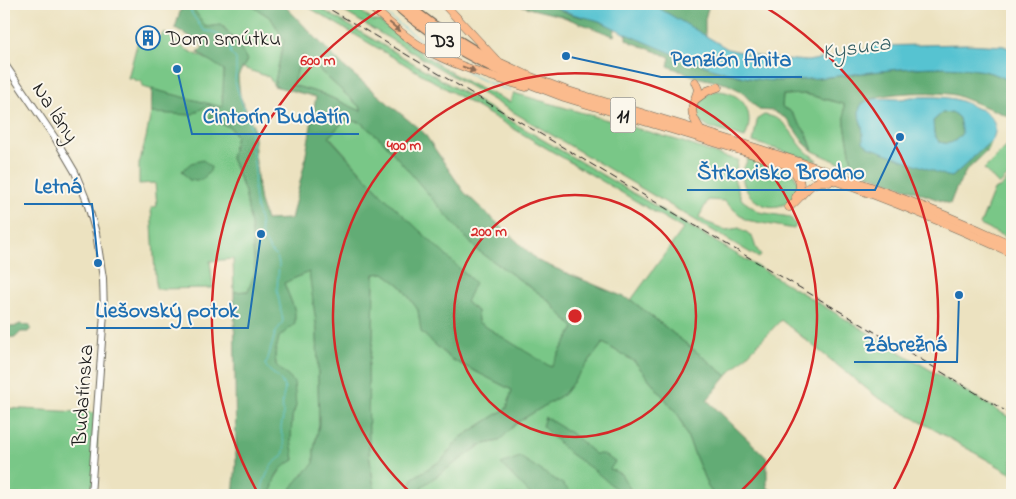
<svg xmlns="http://www.w3.org/2000/svg" width="1016" height="499" font-family="'Indie Flower',sans-serif">
  <style>
    .green { fill: #79c787; stroke: #4a7252 }
    .forest { fill: #62ac74; stroke: #3f6448; fill-rule: evenodd }
    .water { fill: #57c3d1; stroke: #3a7076; fill-rule: evenodd }
    .lines { fill: none; stroke-linecap: round; stroke-linejoin: round }
    .stream { stroke: #57c3d1; stroke-width: 1 }
    .minor-casing { stroke: #656155; stroke-width: 8 }
    .major-casing { stroke: #656155; stroke-width: 9 }
    .highway-casing { stroke: #656155; stroke-width: 11 }
    .minor { stroke: #fff; stroke-width: 6 }
    .major { stroke: #fbbb8d; stroke-width: 8 }
    .highway { stroke: #fbbb8d; stroke-width: 9 }
    .rail { stroke: #1c1c1c; stroke-width: 1; stroke-dasharray: 8 4; stroke-linecap: butt }
    .oneway { fill: #8c6c54 }
    .ring { fill: none; stroke: #d62828; stroke-width: 2.5 }
    .labels { text-anchor: middle; stroke-width: 4; stroke-linejoin: round; paint-order: stroke }
    .shield { fill: #fbf7ec; stroke: #5f5e5a; stroke-width: 1 }
    .shield-label { font-size: 20px; font-weight: bold; fill: #1c1c1c }
    .poi-label { font-size: 21px; fill: #1c1c1c; stroke: #fbf7ec; text-anchor: start }
    .street-label { font-size: 21px; fill: #1c1c1c; stroke: #fbf7ec }
    .water-label { font-size: 22px; font-style: italic; fill: #345f64; stroke: #fbf7ec }
    .centre { fill: #d62828; stroke: #fbf7ec; stroke-width: 2.5 }
    .ring-label { font-size: 15px; text-anchor: middle; font-weight: bold; fill: #d62828; stroke: #fbf7ec; stroke-width: 4; stroke-linejoin: round; paint-order: stroke }
    .leader { fill: none; stroke: #1f6fb2; stroke-width: 2 }
    .callout-dot { fill: #1f6fb2; stroke: #fbf7ec; stroke-width: 2 }
    .callout-label { font-size: 22px; text-anchor: middle; font-weight: bold; fill: #1f6fb2; stroke: #fbf7ec; stroke-width: 4; stroke-linejoin: round; paint-order: stroke }
  </style>
  <rect width="100%" height="100%" fill="#fbf7ec"/>
  <filter id="ink" filterUnits="userSpaceOnUse"><feTurbulence type="fractalNoise" baseFrequency=".02" numOctaves="2"/><feDisplacementMap in="SourceGraphic" scale="10" xChannelSelector="R" yChannelSelector="G"/><feConvolveMatrix kernelMatrix="1 2 1 2 8 2 1 2 1" color-interpolation-filters="sRGB"/></filter>
  <filter id="wash" filterUnits="userSpaceOnUse"><feTurbulence type="fractalNoise" baseFrequency=".0096" numOctaves="4" result="noise"/><feDisplacementMap in="SourceGraphic" scale="20" xChannelSelector="R" yChannelSelector="G"/><feGaussianBlur stdDeviation="1.12" result="paint"/><feColorMatrix in="noise" values="0 0 0 0 0 0 0 0 0 0 0 0 0 0 0 0 0 1.4 0 .05"/><feComposite in="paint" operator="in"/></filter>
  <g filter="url(#wash)">
    <rect width="100%" height="100%" fill="#ece2c0"/>
    <g class="green">
      <polygon points="183,4 192,4 194,5 197,4 249,4 271,18 284,40 274,86 269,77 243,68 247,60 237,42 222,25 206,27 192,8 181,9"/>
      <polygon points="303,4 313,4 772,275 1012,419 1012,474 877,397 781,320 727,376 631,300 683,229"/>
      <path d="M331,4h21l21,17h6c29,23 59,45 92,63 12,6 26,12 39,18l4,-9 166,48 42,15 16,4 -4,19 8,21 17,12 31,5 6,8 -2,4 -48,-9 -22,-19 -16,-1 -9,17 7,5 20,8 13,-2 9,5 5,6 3,9 5,7 -2,3z"/>
      <polygon points="141,29 146,30 143,40 145,43 147,42 151,45 154,36 160,38 164,32 181,45 183,48 219,65 224,70 224,91 222,96 223,107 230,127 236,136 231,158 245,192 252,228 255,273 248,291 234,292 233,259 210,261 213,288 156,289 151,208 157,206 155,183 139,184 139,164 146,138 151,112 209,104 142,87 142,82 134,80 133,78 128,78"/>
      <polygon points="303,55 361,108 361,111 323,94 292,85"/>
      <path d="M714,91c18,-1 36,10 35,31 0,5 -2,11 -4,16l-37,-11 -11,-7 -2,-10 3,-10z"/>
      <polygon points="805,94 844,104 845,124 853,169 813,151 807,134 790,111 782,108 783,95"/>
      <path d="M764,115c21,2 26,17 38,32 4,5 10,9 15,13l-1,1 -63,-19 4,-21 2,-3z"/>
      <polygon points="345,120 360,122 382,140 476,249 547,299 574,328 550,368 478,322 477,311 466,302 381,194 329,136"/>
      <polygon points="1009,144 1012,147 1012,172 999,185 984,169"/>
      <path d="M748,158l41,13 5,3 5,10c-2,4 -3,11 -6,15 -3,3 -7,5 -11,6 -17,6 -35,-6 -39,-24 0,-2 -1,-5 -1,-8 1,-3 4,-10 6,-15z"/>
      <polygon points="1009,178 1012,179 1012,240 980,225 994,190 1001,187"/>
      <path d="M310,271l7,59 2,94 -5,26v13c-9,10 -21,20 -26,32h-17l3,-15 9,-14 11,-6 -3,-20 1,-23 4,-12 -20,-40 -1,-11 4,-17 16,-26 -11,-28z"/>
      <polygon points="384,273 401,286 418,310 422,332 451,359 512,390 507,408 460,438 442,460 413,478 410,488 413,495 375,495 369,453 368,369 373,340 374,274"/>
      <polygon points="603,343 635,362 679,416 708,487 714,495 427,495 420,487 481,445 499,441 518,422 564,394"/>
      <polygon points="4,408 99,413 94,495 4,495"/>
    </g>
    <g class="forest">
      <path d="M249,4h34l60,62 81,67 40,59 74,69 93,39 96,76 -20,24 60,58v29l10,8h-63l-6,-8 -29,-71 -44,-54 -32,-19 -39,51 -46,28 -19,19 -18,4 -60,42 6,8h-14l-3,-7 3,-10 29,-18 18,-22 47,-30 5,-18 -61,-31 -30,-27 -3,-22 -17,-24 -17,-13 -10,1 -1,66 -5,29 1,84 6,42h-87c5,-12 17,-22 26,-32v-13l5,-26 -2,-94 -8,-58 -25,11 11,28v13l-16,13 -4,17 1,11 18,17 2,24 -4,11 -1,23 3,20c-17,9 -20,16 -23,35h-38l3,-31 -2,-172 14,-1 7,-19 -4,-46 -6,-34 -14,-34 5,-22 -6,-9 -19,-6 -1,-17 -19,11 -40,-2 1,-24 70,18 2,-37 -26,-17 5,-6 -3,-5 -25,-14 6,-19 11,-2 14,20 15,-2 16,17 10,18 -9,16 2,20 13,30 5,62 2,14 6,18 25,-1 13,-53 12,-69 -42,-11 10,-46 -13,-22zM303,55l58,53v3l-38,-17 -31,-9zM345,120l15,2 22,18 41,48 53,61 71,50 27,29 -23,39 -73,-45 -1,-11 -11,-9 9,-19 -94,-89 -52,-57z"/>
      <polygon points="517,4 548,4 570,14 581,17 588,17 602,22 615,28 614,36 561,16 532,9"/>
      <polygon points="652,4 709,4 705,19 705,36"/>
      <path d="M626,33c43,18 90,42 136,47 19,2 38,0 57,-2 46,-4 97,-14 143,-10 18,2 35,4 50,15v35c-13,-6 -26,-11 -39,-16 -6,-2 -12,-5 -18,-7 -16,-4 -89,-5 -95,13 -2,5 1,13 2,19l90,50 40,-37 -4,10 -22,21 -11,20 -5,13 -97,-35 -8,-45 -1,-20 -39,-10 -22,1 -1,12 8,4 17,23 6,17 -9,-8 -17,-24 -14,-8 -14,-1 -18,-19 -14,-7 -31,-7 -28,-11 2,-9 -39,-15 -5,-3z"/>
      <path d="M952,112l7,6 3,15c-7,10 -12,12 -23,9l-5,-8 -1,-13 9,-8z"/>
      <polygon points="203,160 211,167 210,171 202,180 189,180 182,171 191,163"/>
      <polygon points="20,324 30,326 31,329 28,332 21,332 15,338 11,337 4,338 4,328 9,326 14,327"/>
      <polygon points="545,417 571,433 595,454 603,454 615,462 610,469 621,474 634,495 623,495 595,471 569,453 542,426"/>
      <polygon points="520,457 564,485 573,495 531,495 501,464"/>
    </g>
    <g class="water">
      <path d="M548,4h104l76,45 39,9 41,3 50,-9 16,-6 92,-2 38,2 8,4v33c-15,-11 -32,-13 -50,-15 -47,-4 -97,6 -144,10 -18,2 -38,4 -56,2 -47,-6 -97,-30 -140,-48 -7,-3 -13,-7 -20,-10 -8,-3 -15,-4 -22,-6 -11,-2 -22,-8 -32,-12z"/>
      <path d="M911,97c14,0 29,-1 43,2 8,2 15,5 22,9 2,1 5,1 7,3 11,5 16,18 9,29l-40,37 -5,-1 -78,-29 -6,-5c0,-6 0,-11 -1,-16 -1,-4 -3,-8 -3,-12 -1,-20 28,-15 40,-15 4,0 8,-1 12,-2zM952,112l7,6 3,15c-7,10 -12,12 -23,9l-5,-8 -1,-13 9,-8z"/>
    </g>
    <g class="lines">
      <g class="stream">
        <path d="M188,4l4,10 9,13 4,4 8,1 7,4 9,8 2,10 5,5v13l-1,10 15,45 5,45 -1,18 1,11 5,20 1,13 9,16 7,7 2,7 -2,26 6,31 -8,13 -8,28 -2,2c6,13 15,8 20,26 -4,12 -2,15 -2,27 0,4 -2,7 -2,11 0,8 5,15 3,24 -2,6 -9,9 -13,14 -1,1 -9,19 -9,21 0,3 0,6 0,8"/>
        <path d="M374,4c24,20 48,39 76,53"/>
        <polyline points="466,72 484,81 510,91"/>
      </g>
    </g>
  </g>
  <g filter="url(#ink)">
    <g class="lines">
      <g class="minor-casing">
        <polyline id="minor" points="4,63 55,138 75,172 86,199 96,233 103,278 104,313 91,495"/>
      </g>
      <g class="major-casing">
        <g id="major">
          <path d="M368,4c18,16 36,33 57,45 32,18 67,27 101,38"/>
          <polyline points="444,4 496,60"/>
          <path d="M477,52l54,25 34,13c105,32 211,62 314,100 45,16 90,35 133,55"/>
          <path d="M496,69l34,15 34,13c91,28 182,53 272,84 60,21 119,46 176,72"/>
          <path d="M695,82l3,7c-1,6 -4,11 -5,16 -3,10 4,19 9,27"/>
          <polyline points="696,99 707,91 718,87"/>
          <path d="M790,166c9,11 14,18 6,31"/>
          <path d="M789,207c14,-10 21,-30 40,-25"/>
        </g>
      </g>
      <g class="highway-casing">
        <g id="highway">
          <path d="M395,4c30,27 64,47 101,65"/>
          <polyline points="405,4 433,25 477,52"/>
        </g>
      </g>
      <use href="#minor" class="minor"/>
      <use href="#major" class="major"/>
      <use href="#highway" class="highway"/>
      <polyline class="rail" points="321,4 922,360 1012,415"/>
    </g>
    <defs><path id="oneway-solid" d="M-6-.8H1V-3.2L6.5 0L1 3.2V.8H-6Z" transform="scale(1.25)"/></defs>
    <g class="oneway">
      <use href="#oneway-solid" transform="translate(395 27) rotate(40)"/>
      <use href="#oneway-solid" transform="translate(469 69) rotate(21)"/>
    </g>
  </g>
  <g class="ring">
    <circle cx="575" cy="316" r="121"/>
    <path d="M412 494A242 242 0 1 1 738 494"/>
    <path d="M259 495A363 363 0 0 1 388 5M762 5A363 363 0 0 1 891 495"/>
  </g>
  <defs>
    <g id="building-ring" transform="scale(1.25)"><circle r="9.5" fill="#fbf7ec" stroke="#1f6fb2" stroke-width="1.5"/><path d="M-4-6H4V6H1V3H-1V6H-4ZM-2.5-4.3h1.7v1.8h-1.7ZM.8-4.3h1.7v1.8H.8ZM-2.5-1h1.7V.8h-1.7ZM.8-1h1.7V.8H.8Z" fill="#1f6fb2"/></g>
  </defs>
  <g fill-rule="evenodd">
    <use href="#building-ring" x="148" y="38"/>
  </g>
  <g class="labels">
    <g class="shield">
      <rect x="425.5" y="22.5" width="35" height="35" rx="4"/>
      <rect x="610.5" y="97.5" width="25" height="35" rx="4"/>
    </g>
    <g class="shield-label">
      <text x="443" y="47">D3</text>
      <text x="623" y="122">11</text>
    </g>
    <g class="poi-label">
      <text x="166" y="45">Dom smútku</text>
    </g>
    <g class="street-label">
      <text transform="translate(56 112) rotate(57)" y="7">Na lány</text>
      <text transform="translate(82 395) rotate(-86)" y="7">Budatínska</text>
    </g>
    <g class="water-label">
      <text transform="translate(856 46) rotate(-8)" y="8">Kysuca</text>
    </g>
  </g>
  <circle cx="575" cy="316" r="8" class="centre"/>
  <g class="ring-label">
    <text x="318" y="65">600 m</text>
    <text x="404" y="150">400 m</text>
    <text x="489" y="236">200 m</text>
  </g>
  <path class="leader" d="M566 56L661 77H802M177 69L192 134H359M900 137L875 190H687M98 263L92 204H24M261 234L248 328H86M959 295L957 362H854"/>
  <g class="callout-dot">
    <circle cx="566" cy="56" r="5"/>
    <circle cx="177" cy="69" r="5"/>
    <circle cx="900" cy="137" r="5"/>
    <circle cx="98" cy="263" r="5"/>
    <circle cx="261" cy="234" r="5"/>
    <circle cx="959" cy="295" r="5"/>
  </g>
  <g class="callout-label">
    <text x="731" y="66">Penzión Anita</text>
    <text x="276" y="123">Cintorín Budatín</text>
    <text x="781" y="179">Štrkovisko Brodno</text>
    <text x="58" y="193">Letná</text>
    <text x="167" y="317">Liešovský potok</text>
    <text x="905" y="351">Zábrežná</text>
  </g>
  <rect width="1016" height="499" fill="none" stroke="#fbf7ec" stroke-width="20"/>
</svg>
